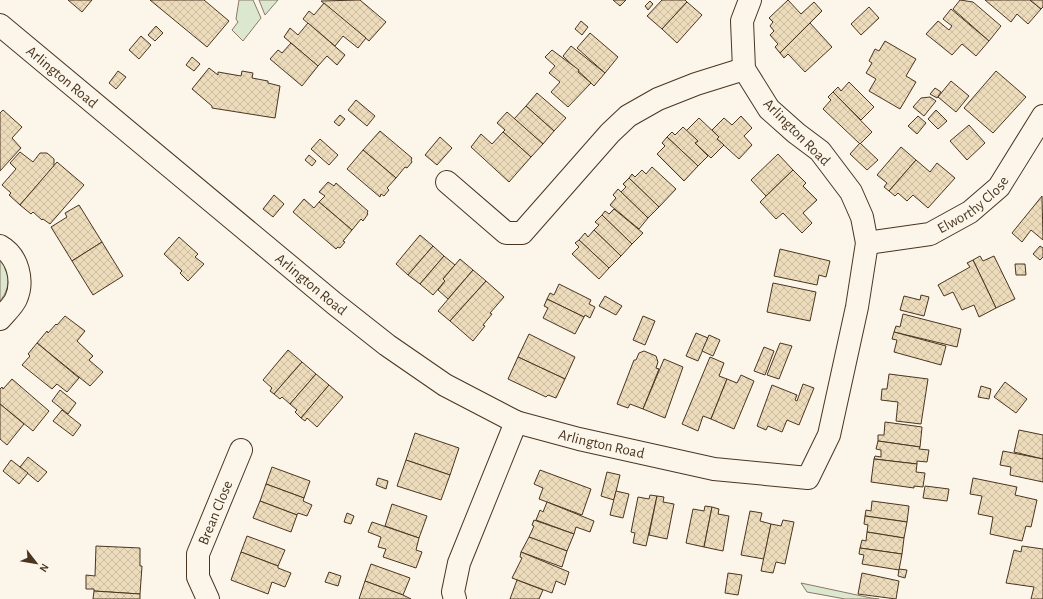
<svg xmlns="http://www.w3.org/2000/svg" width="1043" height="599" font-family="'Alegreya Sans',sans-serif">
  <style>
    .green { fill: #dce7d0; stroke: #887966 }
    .building { fill: url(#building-cross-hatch); stroke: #4a3520 }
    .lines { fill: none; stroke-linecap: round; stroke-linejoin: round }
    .street-casing { stroke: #4a3520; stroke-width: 24 }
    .street { stroke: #fbf6e9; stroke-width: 22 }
    .labels { text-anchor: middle; stroke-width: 3; stroke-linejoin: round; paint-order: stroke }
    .street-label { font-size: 15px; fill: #4a3520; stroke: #fbf6e9 }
  </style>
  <defs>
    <pattern id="building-cross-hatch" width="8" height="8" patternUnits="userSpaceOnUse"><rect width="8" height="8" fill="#ecdcbc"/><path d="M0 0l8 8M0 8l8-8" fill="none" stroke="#ccbda1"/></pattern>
  </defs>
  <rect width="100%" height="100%" fill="#fbf6e9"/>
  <g class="green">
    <polygon points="239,0 253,0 261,18 243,41 232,30 238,22 236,19"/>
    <polygon points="259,0 278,0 265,15"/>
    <path d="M0,258c9,15 12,28 0,43z"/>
    <polygon points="801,583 871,598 879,599 845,599 807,592"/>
  </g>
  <g class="building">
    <polygon points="68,0 92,0 82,12"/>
    <polygon points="150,0 204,0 229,21 207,47"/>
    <polygon points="360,0 386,22 369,41 321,1"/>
    <polygon points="613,0 626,0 620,6"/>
    <polygon points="662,0 685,0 687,2 662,29 647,16"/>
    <polygon points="788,0 801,14 814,2 822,11 780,53 775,47 778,44 770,35 774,31 770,26 773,22 769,18"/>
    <polygon points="960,0 973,2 1001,26 989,41 953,9"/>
    <polygon points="985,0 1030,0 1041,9 1028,24 1017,14 1011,22"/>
    <polygon points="1030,0 1043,0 1043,7 1041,9"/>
    <polygon points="650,1 653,4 648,10 645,6"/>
    <polygon points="687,2 702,15 677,43 662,29"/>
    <polygon points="324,3 366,38 358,48 343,36 335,46 303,19 309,11 314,15"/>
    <polygon points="869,7 879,18 861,35 851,24"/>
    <polygon points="951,9 989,41 976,56 962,44 952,55 926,34 938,21 949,30 952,26 943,19"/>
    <polygon points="581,21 588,27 582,35 575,29"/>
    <polygon points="308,23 345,55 337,65 327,56 318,66 284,37 290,28 298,35"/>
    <polygon points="810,23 832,47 805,72 788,54 784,58 780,53"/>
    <polygon points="156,26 163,33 155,41 148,35"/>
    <polygon points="590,33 618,57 605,73 577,48"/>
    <polygon points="141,36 151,45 139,59 129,50"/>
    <polygon points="885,41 916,59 906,76 916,82 900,109 869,91 876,79 866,73 872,63 869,61 875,49 879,51"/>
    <polygon points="291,43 318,66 302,86 270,59 278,50 282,53"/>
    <polygon points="571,46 605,73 594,86 563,56"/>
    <polygon points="552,50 579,70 578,72 591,83 568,107 551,92 560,82 549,73 555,66 545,57"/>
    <polygon points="192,57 200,64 194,71 186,65"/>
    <polygon points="209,68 218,75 218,72 241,76 242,71 253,73 252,78 268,81 268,83 280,86 275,118 212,108 212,106 192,89"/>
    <polygon points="118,71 126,77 116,89 109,83"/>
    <polygon points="996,71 1026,97 993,133 964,108"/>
    <polygon points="951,81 969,96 956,112 938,97"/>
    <polygon points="849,82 874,107 861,120 833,92 838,87 841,91"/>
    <polygon points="935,88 941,92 937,98 930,94"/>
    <polygon points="833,92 872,132 860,144 823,109 831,100 828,97"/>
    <polygon points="537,93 566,118 554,131 526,106"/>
    <polygon points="930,97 936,101 924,116 913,107 921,98"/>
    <polygon points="356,100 375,116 367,126 348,110"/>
    <polygon points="526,106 554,131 543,144 514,119"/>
    <polygon points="3,110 22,127 12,138 21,148 0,171 0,113"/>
    <polygon points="936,110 947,121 938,129 928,119"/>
    <polygon points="507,112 543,144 531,157 503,132 505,130 497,123"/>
    <polygon points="340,115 345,119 339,126 334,122"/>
    <polygon points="741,116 752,128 744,136 752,145 739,159 717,139 719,137 712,130 724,118 732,125"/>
    <polygon points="918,116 926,123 917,134 908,126"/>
    <polygon points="699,118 719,137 717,139 724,145 711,158 695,143 698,141 686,131"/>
    <polygon points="969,125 985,143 967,160 950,141"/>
    <polygon points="683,127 698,141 695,143 708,156 698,166 667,137 672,132 675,135"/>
    <polygon points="380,131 412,158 411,160 412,162 407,168 405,167 396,178 363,150"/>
    <polygon points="503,132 531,157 509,182 471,147 481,134 492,144"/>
    <polygon points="440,137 452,148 437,165 425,155"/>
    <polygon points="667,137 698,166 684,181 657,154 665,146 662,143"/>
    <polygon points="320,139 338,155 329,165 311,149"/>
    <polygon points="860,143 878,160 867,170 850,154"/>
    <polygon points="901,147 916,160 889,191 884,187 887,183 877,175"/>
    <polygon points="363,150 396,178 387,188 389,190 384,196 381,194 380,197 347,169"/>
    <polygon points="20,152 33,162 40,153 47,153 54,159 54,166 20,205 9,195 11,193 2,185 16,169 10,163"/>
    <polygon points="778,154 793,170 766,196 751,180"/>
    <polygon points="309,155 316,161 312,166 305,160"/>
    <polygon points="916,160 930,172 937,163 955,178 928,208 913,195 907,201 898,193 895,196 889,191"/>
    <polygon points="57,162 84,185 50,224 43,219 42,220 33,212 31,214 20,205"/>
    <polygon points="652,167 676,189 659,207 629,178 632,174 635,177 642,170 646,174"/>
    <polygon points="793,170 806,183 803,186 817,200 803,213 812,223 802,233 783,213 776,219 760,202"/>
    <polygon points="629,178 659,207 648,218 621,192 626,187 623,184"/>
    <polygon points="328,182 334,186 336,183 368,211 367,213 368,214 363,221 361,219 352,230 319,202 325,196 319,192"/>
    <polygon points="618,189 648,218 639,229 610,205 616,198 613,195"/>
    <polygon points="274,195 284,204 273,217 263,209"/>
    <polygon points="1042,196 1043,240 1031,230 1022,242 1012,233"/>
    <polygon points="304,199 314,208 319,202 352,230 343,241 345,242 340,248 338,247 336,249 293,212"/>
    <polygon points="79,205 102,242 72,261 51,227 67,217 65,213"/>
    <polygon points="614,209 643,233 632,244 602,215 605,211 609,214"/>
    <polygon points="602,215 632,244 621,256 594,230 599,225 595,222"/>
    <polygon points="594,230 621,256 609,268 579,240 585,233 588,237"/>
    <polygon points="420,235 433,246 408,275 396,264"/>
    <polygon points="179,237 198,254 195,257 204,264 188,281 180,273 182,271 164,254"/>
    <polygon points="579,240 609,268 599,279 572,254 579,247 575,243"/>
    <polygon points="102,242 123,276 93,295 72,261"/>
    <polygon points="433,246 444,256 420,284 408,275"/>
    <polygon points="1040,246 1043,248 1043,257 1040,260 1033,254"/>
    <polygon points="780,249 830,261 826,277 819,275 817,285 774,276"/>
    <polygon points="444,256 455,265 443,279 445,281 433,295 420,284"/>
    <polygon points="980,256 983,261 994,256 1015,299 996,308 973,260"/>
    <polygon points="460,259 473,270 448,299 438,290 445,281 443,279"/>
    <polygon points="973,260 996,308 979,317 974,305 962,310 953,292 944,296 938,285 970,267 967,263"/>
    <polygon points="1015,264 1025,264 1026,275 1016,275"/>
    <polygon points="473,270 486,281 450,321 438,311"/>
    <polygon points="486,281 504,297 490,313 492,314 483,325 485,326 473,341 450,321"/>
    <polygon points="773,283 816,292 810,321 767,312"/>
    <polygon points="559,284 591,300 589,304 595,307 590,318 585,315 584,317 547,299 550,293 554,295"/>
    <polygon points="921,295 929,297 924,316 900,310 904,296 920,300"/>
    <polygon points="605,296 622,306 616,315 599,306"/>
    <polygon points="547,299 584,317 575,334 543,318 548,308 544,306"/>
    <polygon points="903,314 961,329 957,347 894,332 896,326 900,327"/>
    <polygon points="65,316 85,331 77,341 93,356 89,360 103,372 90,386 37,343 47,331 48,333 56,324 57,325"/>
    <polygon points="643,316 655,321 645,345 633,340"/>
    <polygon points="894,332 946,346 941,365 894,352 897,340 892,339"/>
    <polygon points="696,333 708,338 698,361 686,356"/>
    <polygon points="529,334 575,357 565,379 518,357"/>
    <polygon points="709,335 720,340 713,356 702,351"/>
    <polygon points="37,343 79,378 67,392 57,384 52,389 22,365 30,356 28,354"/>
    <polygon points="780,343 792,346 779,379 767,375"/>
    <polygon points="764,347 774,351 765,375 754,371"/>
    <polygon points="288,350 302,362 274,394 270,391 272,388 263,380"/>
    <polygon points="644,351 656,356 658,362 656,368 659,369 643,409 630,404 628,408 617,404 634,360 636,360 639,353"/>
    <polygon points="518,357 565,379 556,398 548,395 546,397 508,379"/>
    <polygon points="710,357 724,363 719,376 727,379 711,419 703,416 698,431 682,424"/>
    <polygon points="664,359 683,367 665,418 643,409"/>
    <polygon points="302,362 316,374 290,404 282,397 280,399 274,394"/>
    <polygon points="316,374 329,385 301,418 295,412 297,410 290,404"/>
    <polygon points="889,374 928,379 921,424 896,421 898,402 881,400 882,389 887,389"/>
    <polygon points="741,375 754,381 734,429 711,419 727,379 737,383"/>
    <polygon points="12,379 49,411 33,431 0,404 0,389 2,387 3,389"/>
    <polygon points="1005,382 1027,399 1016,413 994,397"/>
    <polygon points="803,384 814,388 799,425 787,420 782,432 768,426 766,430 757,426 772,385 797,395 795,400 797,401"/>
    <polygon points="329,385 343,397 317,427 307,418 305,421 301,418"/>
    <polygon points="981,386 991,389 989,399 978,397"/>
    <polygon points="60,390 76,403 68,414 52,401"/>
    <polygon points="0,404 24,424 7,445 0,439"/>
    <polygon points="62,410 81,425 73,436 53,421"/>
    <polygon points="885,422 922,427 920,447 878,441 878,435 884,435"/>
    <polygon points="1019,430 1043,435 1043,459 1014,452"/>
    <polygon points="415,433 459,448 450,475 406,460"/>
    <polygon points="878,441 920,447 919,449 929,450 927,462 917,461 917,464 874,459 875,456 881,457 881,450 876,449"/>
    <polygon points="1003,451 1043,459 1043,482 1010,475 1011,467 1000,465"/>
    <polygon points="28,457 47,472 38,482 20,467"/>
    <polygon points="874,459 917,464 916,472 925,473 923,487 914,486 914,488 871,482"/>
    <polygon points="11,460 28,473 19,484 3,471"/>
    <polygon points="406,460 450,475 441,500 397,486"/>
    <polygon points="272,467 310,481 304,498 266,484"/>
    <polygon points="540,470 591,489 582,515 539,499 543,488 534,484"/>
    <polygon points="607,472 620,475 614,500 601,496"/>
    <polygon points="378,478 388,481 386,489 376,485"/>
    <polygon points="973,478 1017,487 1015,495 1037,500 1031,527 1026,526 1022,541 990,534 993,517 978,514 982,496 970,494"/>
    <polygon points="266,484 304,498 303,501 312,505 307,516 298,513 297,515 260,501"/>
    <polygon points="925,486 949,489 947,501 923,498"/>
    <polygon points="616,491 629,494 623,518 610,515"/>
    <polygon points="650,495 657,496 646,546 633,543 635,533 631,532 638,497 649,499"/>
    <polygon points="657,496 664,497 663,502 674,504 667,539 649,535"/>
    <polygon points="260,501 297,515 291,532 253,518"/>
    <polygon points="872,501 909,506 907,522 865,516 866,510 871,511"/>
    <polygon points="547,502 594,521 590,532 576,527 574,534 536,520 540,510 543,512"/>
    <polygon points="392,504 427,516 419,538 385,526"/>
    <polygon points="705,506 712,507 704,547 686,543 693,509 704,511"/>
    <polygon points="712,507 719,509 718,514 729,516 723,551 704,547"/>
    <polygon points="750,511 762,513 760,521 771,524 764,559 741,555"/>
    <polygon points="347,513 354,516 351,524 344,522"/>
    <polygon points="865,516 907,522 904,538 867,532 868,525 864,524"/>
    <polygon points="534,520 574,534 567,551 529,537 534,526 532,525"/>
    <polygon points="783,520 794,522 785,564 776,562 773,573 761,571 771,524 781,526"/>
    <polygon points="372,522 419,538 416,550 422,552 416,568 383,557 386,549 378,547 381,537 368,532"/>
    <polygon points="867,532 904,538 902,554 860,548 862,540 866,541"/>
    <polygon points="247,536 285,550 278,566 241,552"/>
    <polygon points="529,537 567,551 562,567 521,552"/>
    <polygon points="96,546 140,548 140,566 142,566 140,594 94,591 94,589 86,589 86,575 95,576"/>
    <polygon points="1022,546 1043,549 1043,599 1031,599 1034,587 1006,583 1014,550 1021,552"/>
    <polygon points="860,548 902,554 899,570 862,564 864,555 859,554"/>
    <polygon points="241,552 278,566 278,568 291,573 285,587 272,582 268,594 231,580"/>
    <polygon points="521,552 569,572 565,585 556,581 552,593 512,578 522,558 520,557"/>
    <polygon points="371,564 410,578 403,595 365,581"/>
    <polygon points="899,569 907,570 905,578 898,576"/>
    <polygon points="329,572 341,576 338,586 325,582"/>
    <polygon points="728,573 742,575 738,595 725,593"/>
    <polygon points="862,573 899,581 896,599 858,594"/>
    <polygon points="517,580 543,590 539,599 510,599"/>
    <polygon points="365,581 403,595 411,599 359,599"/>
    <polygon points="94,591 140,594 140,599 93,599"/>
  </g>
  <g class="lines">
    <g class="street-casing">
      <g id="street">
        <path id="s1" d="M0,25l335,279 52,41 58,40 71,37 63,17 135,30 94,9 21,-43 28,-128 10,-64 -5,-26 -11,-25 -31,-41 -24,-18 -27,-24 -25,-40 -2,-48 8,-21"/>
        <polyline points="447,182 506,233 522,233 610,133 628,116 658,99 696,84 744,69"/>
        <path id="s2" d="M867,243l63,-9 40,-22 29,-25 44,-71"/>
        <path d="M0,246c18,10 24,35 16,53 -3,7 -11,14 -16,20"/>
        <path id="s3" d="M208,599l-10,-22v-23l43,-104"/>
        <polyline points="455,599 453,592 459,563 516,422"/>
      </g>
    </g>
    <use href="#street" class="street"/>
  </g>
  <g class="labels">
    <g class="street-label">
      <text dy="5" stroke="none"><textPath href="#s1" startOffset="81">Arlington Road</textPath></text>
      <text transform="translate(797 132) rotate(45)" y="5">Arlington Road</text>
      <text dy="5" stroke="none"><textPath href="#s2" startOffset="116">Elworthy Close</textPath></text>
      <text dy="5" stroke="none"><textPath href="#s1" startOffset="405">Arlington Road</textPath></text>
      <text dy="5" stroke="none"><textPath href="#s1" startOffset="741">Arlington Road</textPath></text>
      <text dy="5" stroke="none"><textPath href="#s3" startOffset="92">Brean Close</textPath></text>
    </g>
  </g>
  <g transform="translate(36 563) rotate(121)" stroke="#fbf6e9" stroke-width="3" paint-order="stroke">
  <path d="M0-3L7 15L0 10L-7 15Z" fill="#4a3520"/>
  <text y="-6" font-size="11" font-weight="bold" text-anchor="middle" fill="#4a3520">N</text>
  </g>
</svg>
